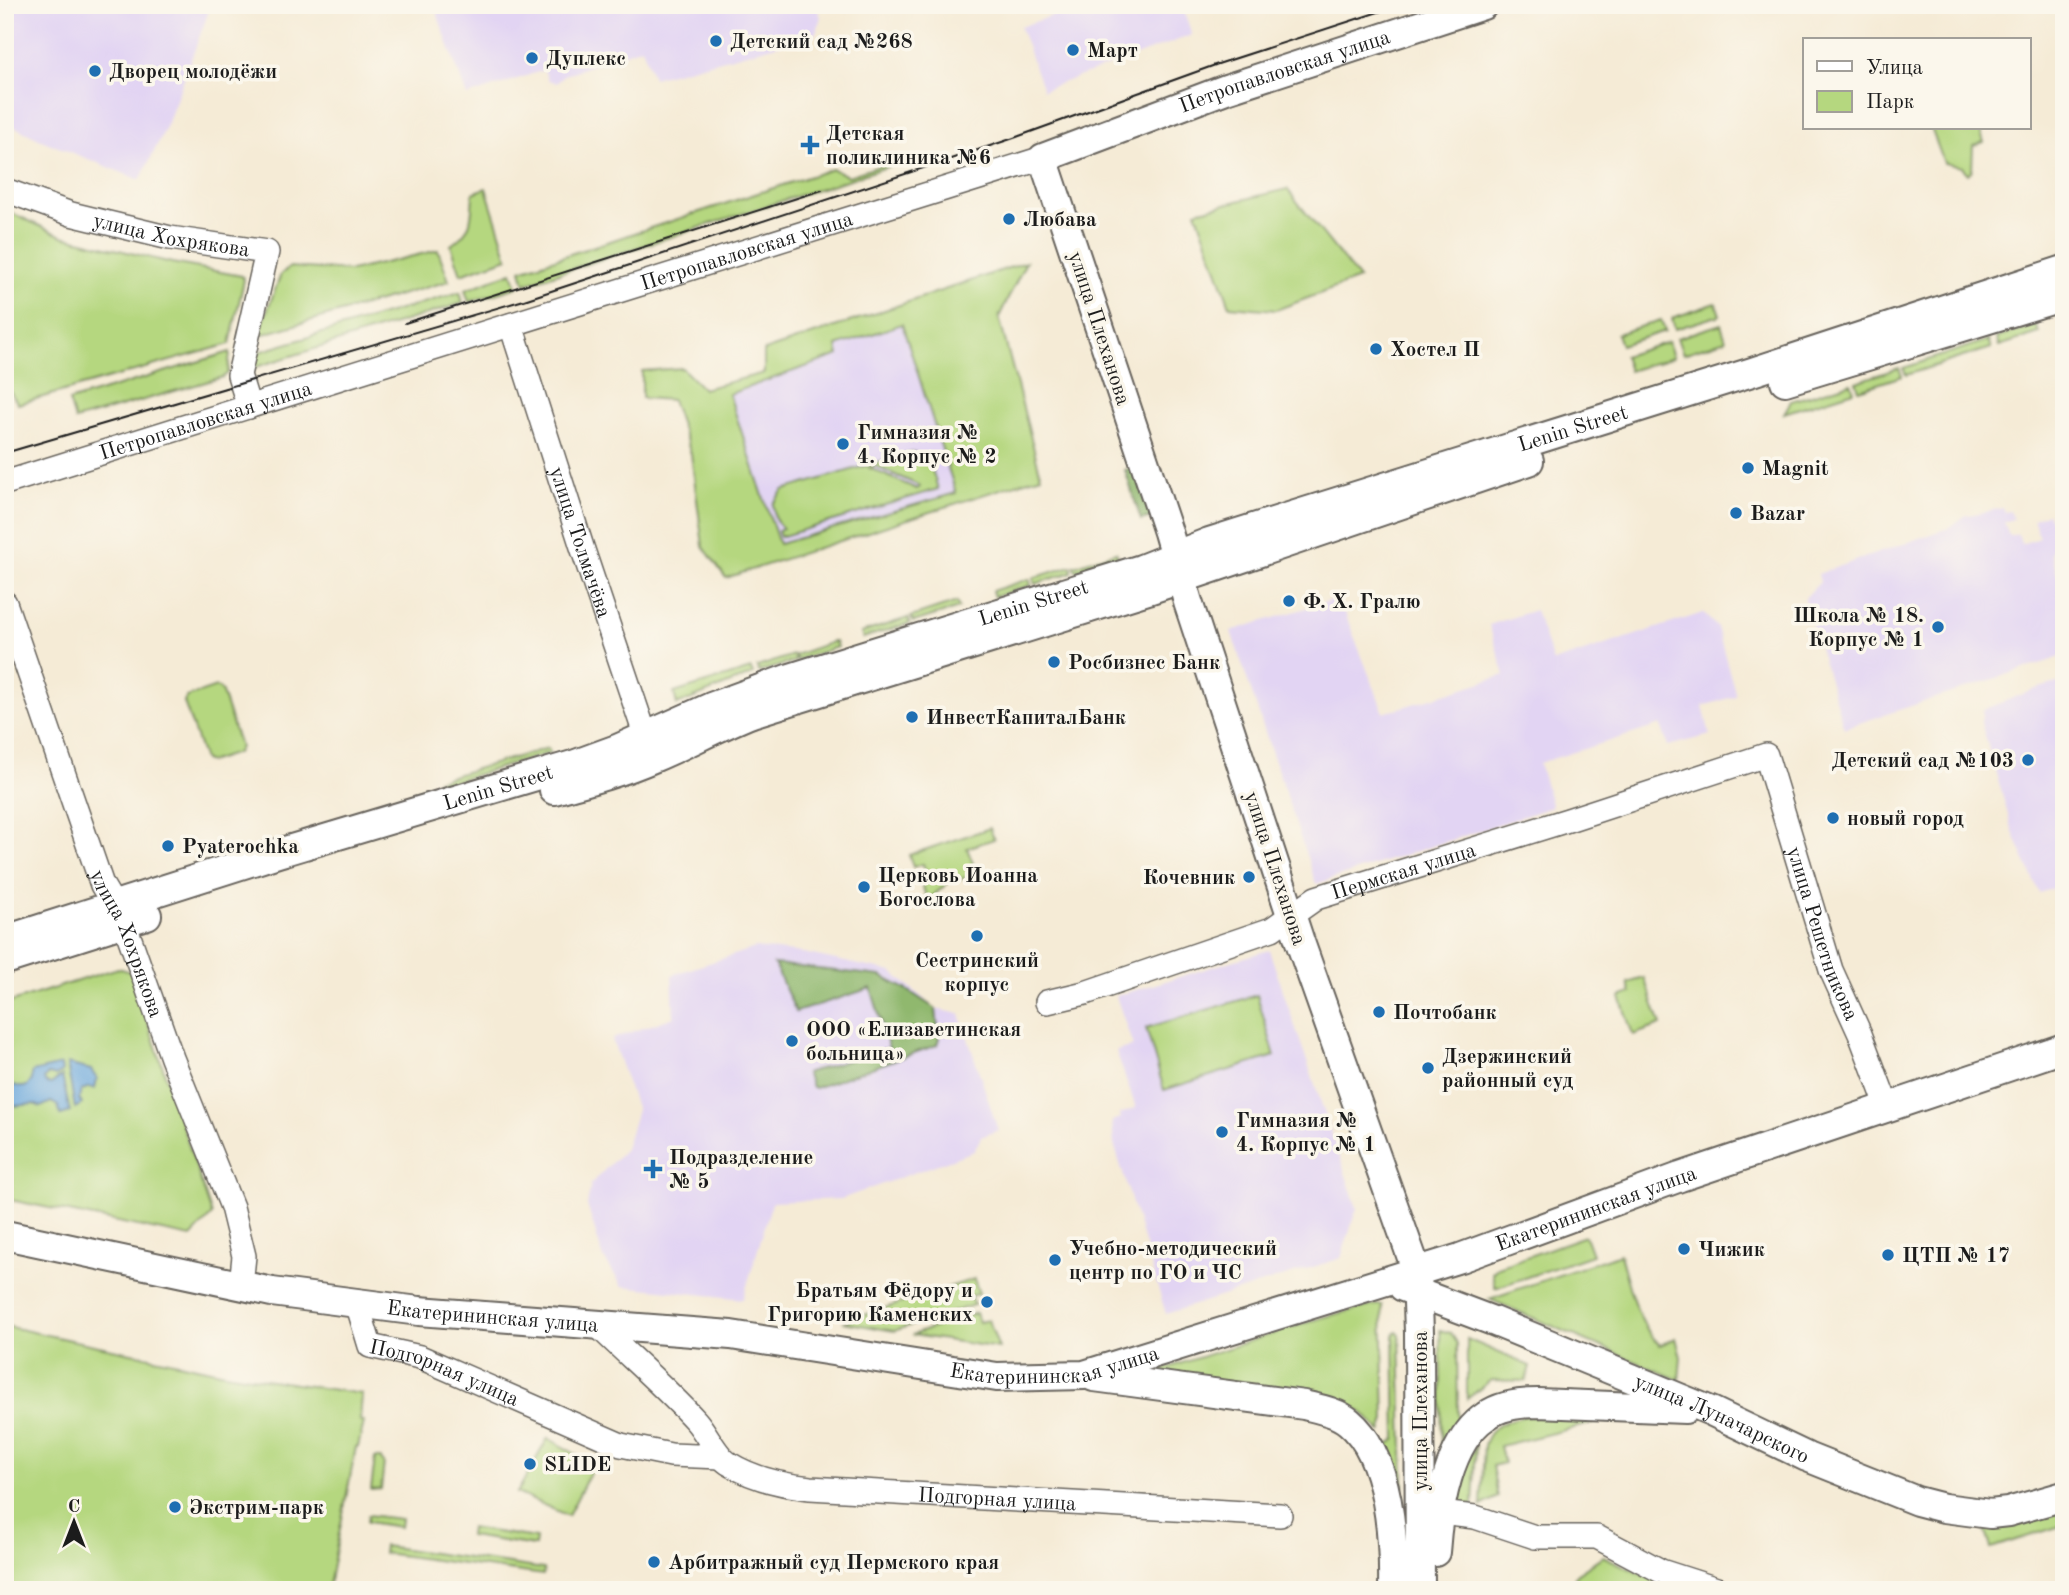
<svg xmlns="http://www.w3.org/2000/svg" width="2069" height="1595" font-family="'Old Standard TT',serif">
  <style>
    .built { fill: #e2d4f3 }
    .green { fill: #b5d77f; stroke: #687a4e; stroke-width: 2; fill-rule: evenodd }
    .forest { fill: #90b86e; stroke: #566a45; stroke-width: 2 }
    .water { fill: #6ba7dc; stroke: #44627c; stroke-width: 2 }
    .lines { fill: none; stroke-linecap: round; stroke-linejoin: round }
    .minor-casing { stroke: #68645d; stroke-width: 26 }
    .major-casing { stroke: #68645d; stroke-width: 32 }
    .minor { stroke: #fff; stroke-width: 23 }
    .major { stroke: #fff; stroke-width: 28 }
    .tram { stroke: #1c1c1c; stroke-width: 2 }
    .poi-dot { fill: #1f6fb2; stroke: #fbf7ec; stroke-width: 2.5 }
    .labels { text-anchor: middle; stroke-width: 7; stroke-linejoin: round; paint-order: stroke }
    .poi-label { font-size: 21px; font-weight: bold; fill: #1c1c1c; stroke: #fbf7ec; text-anchor: start }
    .street-label { font-size: 21px; fill: #1c1c1c; stroke: #fbf7ec }
  </style>
  <rect width="100%" height="100%" fill="#fbf7ec"/>
  <filter id="ink" filterUnits="userSpaceOnUse"><feTurbulence type="fractalNoise" baseFrequency=".0143" numOctaves="2"/><feDisplacementMap in="SourceGraphic" scale="14" xChannelSelector="R" yChannelSelector="G"/><feConvolveMatrix kernelMatrix="1 2 1 2 8 2 1 2 1" color-interpolation-filters="sRGB"/></filter>
  <filter id="wash" filterUnits="userSpaceOnUse"><feTurbulence type="fractalNoise" baseFrequency=".00686" numOctaves="4" result="noise"/><feDisplacementMap in="SourceGraphic" scale="28" xChannelSelector="R" yChannelSelector="G"/><feGaussianBlur stdDeviation="1.57" result="paint"/><feColorMatrix in="noise" values="0 0 0 0 0 0 0 0 0 0 0 0 0 0 0 0 0 1.4 0 .05"/><feComposite in="paint" operator="in"/></filter>
  <g filter="url(#wash)">
    <rect width="100%" height="100%" fill="#f5ebd6"/>
    <g class="built">
      <polygon points="5,5 211,5 166,127 140,180 41,140 5,122"/>
      <polygon points="434,5 816,5 821,17 815,35 653,78 642,47 564,75 557,83 548,80 544,70 467,96"/>
      <polygon points="1082,5 1182,5 1192,35 1043,90 1020,27"/>
      <polygon points="902,324 956,493 778,545 729,394 839,355 836,346"/>
      <polygon points="2003,508 2005,512 2010,511 2013,519 2004,522 2009,536 2018,534 2021,544 2039,538 2033,519 2048,513 2056,536 2051,554 2064,593 2064,656 1844,728 1804,599 1820,582 1818,574 1949,528 1965,516"/>
      <polygon points="1339,598 1384,713 1505,675 1489,625 1535,610 1553,662 1703,613 1717,627 1736,696 1703,706 1710,735 1668,746 1661,725 1539,763 1552,807 1316,884 1231,631"/>
      <polygon points="2064,681 2064,885 2039,893 2014,835 1981,722 1983,710 2036,689"/>
      <polygon points="755,948 803,953 892,972 936,1009 960,1014 998,1130 981,1137 974,1151 841,1199 772,1202 743,1299 622,1286 603,1257 587,1205 591,1184 625,1149 637,1110 612,1039 674,1017 672,975"/>
      <polygon points="1269,950 1357,1208 1341,1258 1166,1314 1114,1144 1112,1121 1121,1118 1120,1114 1136,1108 1116,1051 1133,1046 1116,996"/>
    </g>
    <g class="green">
      <polygon points="1931,128 1979,128 1984,142 1973,146 1972,170 1968,174 1962,167 1944,163"/>
      <polygon points="904,158 905,161 525,284 521,270 832,169 848,176"/>
      <path d="M486,188l22,70 -47,16 -10,-29c23,-16 20,-26 22,-52z"/>
      <polygon points="1287,189 1359,279 1276,310 1230,306 1196,211"/>
      <polygon points="5,210 62,236 172,263 242,276 244,280 230,344 18,404 5,383"/>
      <polygon points="438,250 449,281 264,334 259,332 281,274 290,267 351,271"/>
      <path d="M1026,262l-27,55 42,159 -315,102 -23,-32 -12,-92 -19,-54 -30,-2v-27l40,-3 21,21 61,-16v-22zM902,324l54,169 -177,51 -50,-150 110,-39 -2,-9z"/>
      <polygon points="512,272 517,287 469,302 465,290"/>
      <polygon points="460,292 463,303 253,368 252,354"/>
      <polygon points="1716,303 1720,315 1675,329 1672,318"/>
      <polygon points="1661,320 1665,331 1621,345 1617,334"/>
      <polygon points="1721,324 1726,340 1683,354 1677,338"/>
      <polygon points="2036,325 2039,333 1999,346 1996,338"/>
      <polygon points="1988,340 1991,348 1906,375 1903,368"/>
      <polygon points="1668,342 1673,357 1629,371 1624,356"/>
      <polygon points="230,352 228,373 223,377 75,420 69,401"/>
      <polygon points="1899,368 1902,376 1859,390 1856,382"/>
      <polygon points="1851,383 1854,391 1784,413 1791,401"/>
      <path d="M912,452c19,4 21,21 26,37l-158,48 -2,-6 5,-2 -8,-10 -2,-15 10,-14zM875,466l45,20v1l-3,2 -48,-21z"/>
      <polygon points="1116,552 1119,558 1076,571 1074,566"/>
      <polygon points="1071,566 1072,572 1035,584 1033,578"/>
      <polygon points="1029,579 1031,585 994,597 992,591"/>
      <polygon points="957,602 959,608 913,622 911,617"/>
      <polygon points="908,618 910,623 863,638 861,633"/>
      <polygon points="835,641 837,647 797,660 795,655"/>
      <polygon points="793,655 795,661 759,672 757,667"/>
      <polygon points="751,669 753,674 677,705 674,693"/>
      <polygon points="216,687 221,690 240,747 237,753 209,762 204,760 184,702 187,697"/>
      <polygon points="548,748 550,753 441,785 438,780"/>
      <polygon points="990,828 994,839 967,848 977,874 948,883 928,900 918,876 926,872 923,864 913,867 909,855"/>
      <polygon points="118,968 131,972 212,1215 191,1237 5,1199 5,1004"/>
      <polygon points="1644,978 1661,1025 1633,1035 1620,997 1631,993 1628,983"/>
      <polygon points="1257,995 1275,1056 1164,1090 1146,1028"/>
      <polygon points="1585,1236 1592,1255 1495,1288 1492,1273 1498,1267"/>
      <path d="M1620,1254c9,32 15,67 40,91l16,-7 5,19 -2,23 -190,-81z"/>
      <polygon points="974,1279 979,1293 970,1296 974,1305 894,1331 843,1322"/>
      <polygon points="1375,1305 1382,1305 1385,1420 1381,1432 1363,1413 1346,1404 1139,1377 1324,1317"/>
      <polygon points="976,1313 979,1322 988,1320 999,1348 912,1335"/>
      <polygon points="5,1326 225,1373 362,1394 360,1421 364,1422 358,1447 356,1447 328,1590 5,1590"/>
      <polygon points="1440,1330 1451,1333 1457,1343 1458,1417 1462,1427 1442,1450"/>
      <polygon points="1397,1332 1400,1335 1404,1488 1387,1446 1396,1439 1394,1335"/>
      <polygon points="1467,1339 1530,1366 1526,1381 1491,1380 1467,1399"/>
      <path d="M1526,1416l68,3v4l-94,23 4,17 -12,3 6,31 -17,9 3,-61c6,-20 22,-25 42,-29z"/>
      <polygon points="548,1438 594,1465 568,1516 517,1493"/>
      <polygon points="1476,1444 1473,1506 1455,1504 1452,1494"/>
      <polygon points="375,1458 380,1458 384,1463 381,1489 371,1490"/>
      <polygon points="2064,1511 2064,1525 1991,1548 1985,1529 2017,1525"/>
      <polygon points="368,1515 401,1519 400,1527 367,1522"/>
      <polygon points="470,1528 536,1538 535,1546 469,1536"/>
      <polygon points="384,1546 544,1569 543,1575 383,1553"/>
      <polygon points="1603,1556 1643,1575 1689,1590 1571,1590 1576,1574"/>
    </g>
    <g class="forest">
      <polygon points="1134,467 1151,517 1141,520 1125,470"/>
      <polygon points="774,964 881,976 906,989 936,1009 939,1039 937,1045 815,1088 812,1087 806,1073 889,1048 871,988 796,1012"/>
    </g>
    <g class="water">
      <polygon points="67,1064 91,1070 97,1079 95,1089 89,1087 81,1091 79,1099 82,1104 75,1108"/>
      <path d="M61,1065l1,7 -6,4 -8,-2 -4,5 2,4 5,1 11,-8 8,36 -9,3 -3,-9 -7,-4 -10,5 -7,-3 -19,2c-7,-4 -9,-10 -5,-18l5,-3c7,4 13,2 17,-5v-8z"/>
    </g>
  </g>
  <g filter="url(#ink)">
    <g class="lines">
      <g class="minor-casing">
        <g id="minor">
          <path id="s1" d="M5,190l66,24 99,24 97,14 -28,123 10,32"/>
          <path id="s2" d="M511,325l71,222 69,205"/>
          <path id="s3" d="M5,483l1038,-325"/>
          <path id="s4" d="M5,603l97,282 22,37 48,136 60,149 12,49 -3,29"/>
          <path id="s5" d="M1047,1002l38,-9 187,-64 44,-31 252,-78 198,-65 65,215 29,64 28,74"/>
          <path id="s6" d="M357,1303l13,43 50,11 201,88 50,10 50,2"/>
          <path id="s7" d="M599,1327c32,31 67,61 97,94 10,11 20,34 32,42 24,15 53,22 82,25l470,27"/>
          <polyline points="1440,1513 1475,1517 1535,1537 1597,1537 1661,1571 1720,1590"/>
        </g>
      </g>
      <g class="major-casing">
        <g id="major">
          <polyline points="1785,381 2064,296"/>
          <path d="M554,790c33,-9 67,-18 99,-32 34,-14 65,-32 99,-45l396,-123 381,-129"/>
          <path id="s8" d="M5,940l273,-87 298,-89 41,-15 94,-42 79,-29 351,-109 68,-27 543,-170 312,-102"/>
          <polyline points="5,960 147,915"/>
          <path id="s9" d="M5,1235l267,57 147,19 312,24 266,42 87,-2 376,-117 220,-81 384,-129"/>
          <path id="s10" d="M1403,1287l90,34 218,90 96,46 110,44 27,7 46,6 18,-2 56,-16"/>
          <path d="M1094,1377l210,28c16,4 33,7 45,17 41,34 45,119 44,168"/>
          <path d="M1435,1552c3,-42 13,-111 51,-136 15,-11 34,-13 52,-13l147,6"/>
          <path id="s11" d="M1420,1590l-1,-257 -2,-61 -117,-330 -112,-340 -20,-70 -125,-374 183,-69 257,-84"/>
        </g>
      </g>
      <use href="#minor" class="minor"/>
      <use href="#major" class="major"/>
      <g class="tram">
        <polyline points="405,323 822,190"/>
        <polyline points="5,453 524,300 1011,139 1218,64 1400,5"/>
      </g>
    </g>
  </g>
  <g class="poi-dot">
    <circle cx="716" cy="41" r="7"/>
    <circle cx="1073" cy="50" r="7"/>
    <circle cx="532" cy="58" r="7"/>
    <circle cx="95" cy="71" r="7"/>
    <path d="M806.5 134.5h7v7h7v7h-7v7h-7v-7h-7v-7h7z"/>
    <circle cx="1009" cy="219" r="7"/>
    <circle cx="1376" cy="349" r="7"/>
    <circle cx="843" cy="444" r="7"/>
    <circle cx="1748" cy="468" r="7"/>
    <circle cx="1736" cy="513" r="7"/>
    <circle cx="1289" cy="601" r="7"/>
    <circle cx="1938" cy="627" r="7"/>
    <circle cx="1054" cy="662" r="7"/>
    <circle cx="912" cy="717" r="7"/>
    <circle cx="2028" cy="760" r="7"/>
    <circle cx="1833" cy="818" r="7"/>
    <circle cx="168" cy="846" r="7"/>
    <circle cx="1249" cy="877" r="7"/>
    <circle cx="864" cy="887" r="7"/>
    <circle cx="977" cy="936" r="7"/>
    <circle cx="1379" cy="1012" r="7"/>
    <circle cx="792" cy="1041" r="7"/>
    <circle cx="1428" cy="1068" r="7"/>
    <circle cx="1222" cy="1132" r="7"/>
    <path d="M649.5 1158.5h7v7h7v7h-7v7h-7v-7h-7v-7h7z"/>
    <circle cx="1684" cy="1249" r="7"/>
    <circle cx="1888" cy="1255" r="7"/>
    <circle cx="1055" cy="1260" r="7"/>
    <circle cx="987" cy="1302" r="7"/>
    <circle cx="530" cy="1464" r="7"/>
    <circle cx="175" cy="1507" r="7"/>
    <circle cx="654" cy="1562" r="7"/>
  </g>
  <g class="labels">
    <g class="poi-label">
      <text x="730" y="48">Детский сад №268</text>
      <text x="1087" y="57">Март</text>
      <text x="546" y="65">Дуплекс</text>
      <text x="109" y="78">Дворец молодёжи</text>
      <text x="826" y="140">Детская<tspan x="826" dy="24">поликлиника №6</tspan></text>
      <text x="1023" y="226">Любава</text>
      <text x="1390" y="356">Хостел П</text>
      <text x="857" y="439">Гимназия №<tspan x="857" dy="24">4. Корпус № 2</tspan></text>
      <text x="1762" y="475">Magnit</text>
      <text x="1750" y="520">Bazar</text>
      <text x="1303" y="608">Ф. Х. Гралю</text>
      <text x="1924" y="622" text-anchor="end">Школа № 18.<tspan x="1924" dy="24">Корпус № 1</tspan></text>
      <text x="1068" y="669">Росбизнес Банк</text>
      <text x="926" y="724">ИнвестКапиталБанк</text>
      <text x="2014" y="767" text-anchor="end">Детский сад №103</text>
      <text x="1847" y="825">новый город</text>
      <text x="182" y="853">Pyaterochka</text>
      <text x="878" y="882">Церковь Иоанна<tspan x="878" dy="24">Богослова</tspan></text>
      <text x="1235" y="884" text-anchor="end">Кочевник</text>
      <text x="977" y="967" text-anchor="middle">Сестринский<tspan x="977" dy="24">корпус</tspan></text>
      <text x="1393" y="1019">Почтобанк</text>
      <text x="806" y="1036">ООО «Елизаветинская<tspan x="806" dy="24">больница»</tspan></text>
      <text x="1442" y="1063">Дзержинский<tspan x="1442" dy="24">районный суд</tspan></text>
      <text x="1236" y="1127">Гимназия №<tspan x="1236" dy="24">4. Корпус № 1</tspan></text>
      <text x="669" y="1164">Подразделение<tspan x="669" dy="24">№ 5</tspan></text>
      <text x="1069" y="1255">Учебно-методический<tspan x="1069" dy="24">центр по ГО и ЧС</tspan></text>
      <text x="1698" y="1256">Чижик</text>
      <text x="1902" y="1262">ЦТП № 17</text>
      <text x="973" y="1297" text-anchor="end">Братьям Фёдору и<tspan x="973" dy="24">Григорию Каменских</tspan></text>
      <text x="544" y="1471">SLIDE</text>
      <text x="189" y="1514">Экстрим-парк</text>
      <text x="668" y="1569">Арбитражный суд Пермского края</text>
    </g>
    <g class="street-label">
      <text dy="7" stroke="none"><textPath href="#s11" startOffset="1750">Петропавловская улица</textPath></text>
      <text dy="7" stroke="none"><textPath href="#s1" startOffset="173">улица Хохрякова</textPath></text>
      <text dy="7" stroke="none"><textPath href="#s3" startOffset="777">Петропавловская улица</textPath></text>
      <text transform="translate(1100 328) rotate(72)" y="7">улица Плеханова</text>
      <text dy="7" stroke="none"><textPath href="#s3" startOffset="210">Петропавловская улица</textPath></text>
      <text dy="7" stroke="none"><textPath href="#s8" startOffset="1650">Lenin Street</textPath></text>
      <text dy="7" stroke="none"><textPath href="#s2" startOffset="228">улица Толмачёва</textPath></text>
      <text dy="7" stroke="none"><textPath href="#s8" startOffset="1083">Lenin Street</textPath></text>
      <text dy="7" stroke="none"><textPath href="#s8" startOffset="516">Lenin Street</textPath></text>
      <text transform="translate(1276 868) rotate(72)" y="7">улица Плеханова</text>
      <text dy="7" stroke="none"><textPath href="#s5" startOffset="382">Пермская улица</textPath></text>
      <text dy="7" stroke="none"><textPath href="#s5" startOffset="950">улица Решетникова</textPath></text>
      <text dy="7" stroke="none"><textPath href="#s4" startOffset="362">улица Хохрякова</textPath></text>
      <text dy="7" stroke="none"><textPath href="#s9" startOffset="1629">Екатерининская улица</textPath></text>
      <text dy="7" stroke="none"><textPath href="#s9" startOffset="495">Екатерининская улица</textPath></text>
      <text dy="7" stroke="none"><textPath href="#s9" startOffset="1062">Екатерининская улица</textPath></text>
      <text dy="7" stroke="none"><textPath href="#s6" startOffset="124">Подгорная улица</textPath></text>
      <text transform="translate(1420 1411) rotate(-90)" y="7">улица Плеханова</text>
      <text dy="7" stroke="none"><textPath href="#s10" startOffset="345">улица Луначарского</textPath></text>
      <text dy="7" stroke="none"><textPath href="#s7" startOffset="462">Подгорная улица</textPath></text>
    </g>
  </g>
  <rect width="2069" height="1595" fill="none" stroke="#fbf7ec" stroke-width="28"/>
  <rect x="1803" y="38" width="228" height="91" fill="#fbf7ec" stroke="#a29f99" stroke-width="2"/>
  <rect x="1817" y="61" width="35" height="10" fill="#ffffff" stroke="#a29f99" stroke-width="2"/>
  <text x="1866" y="74" font-size="21" fill="#1c1c1c">Улица</text>
  <rect x="1817" y="91" width="35" height="21" fill="#b5d77f" stroke="#a29f99" stroke-width="2"/>
  <text x="1866" y="108" font-size="21" fill="#1c1c1c">Парк</text>
  <g transform="translate(74 1522)" stroke="#fbf7ec" stroke-width="5" paint-order="stroke">
  <path d="M0-5L12 26L0 18L-12 26Z" fill="#1c1c1c"/>
  <text y="-10" font-size="19" font-weight="bold" text-anchor="middle" fill="#1c1c1c">С</text>
  </g>
</svg>
